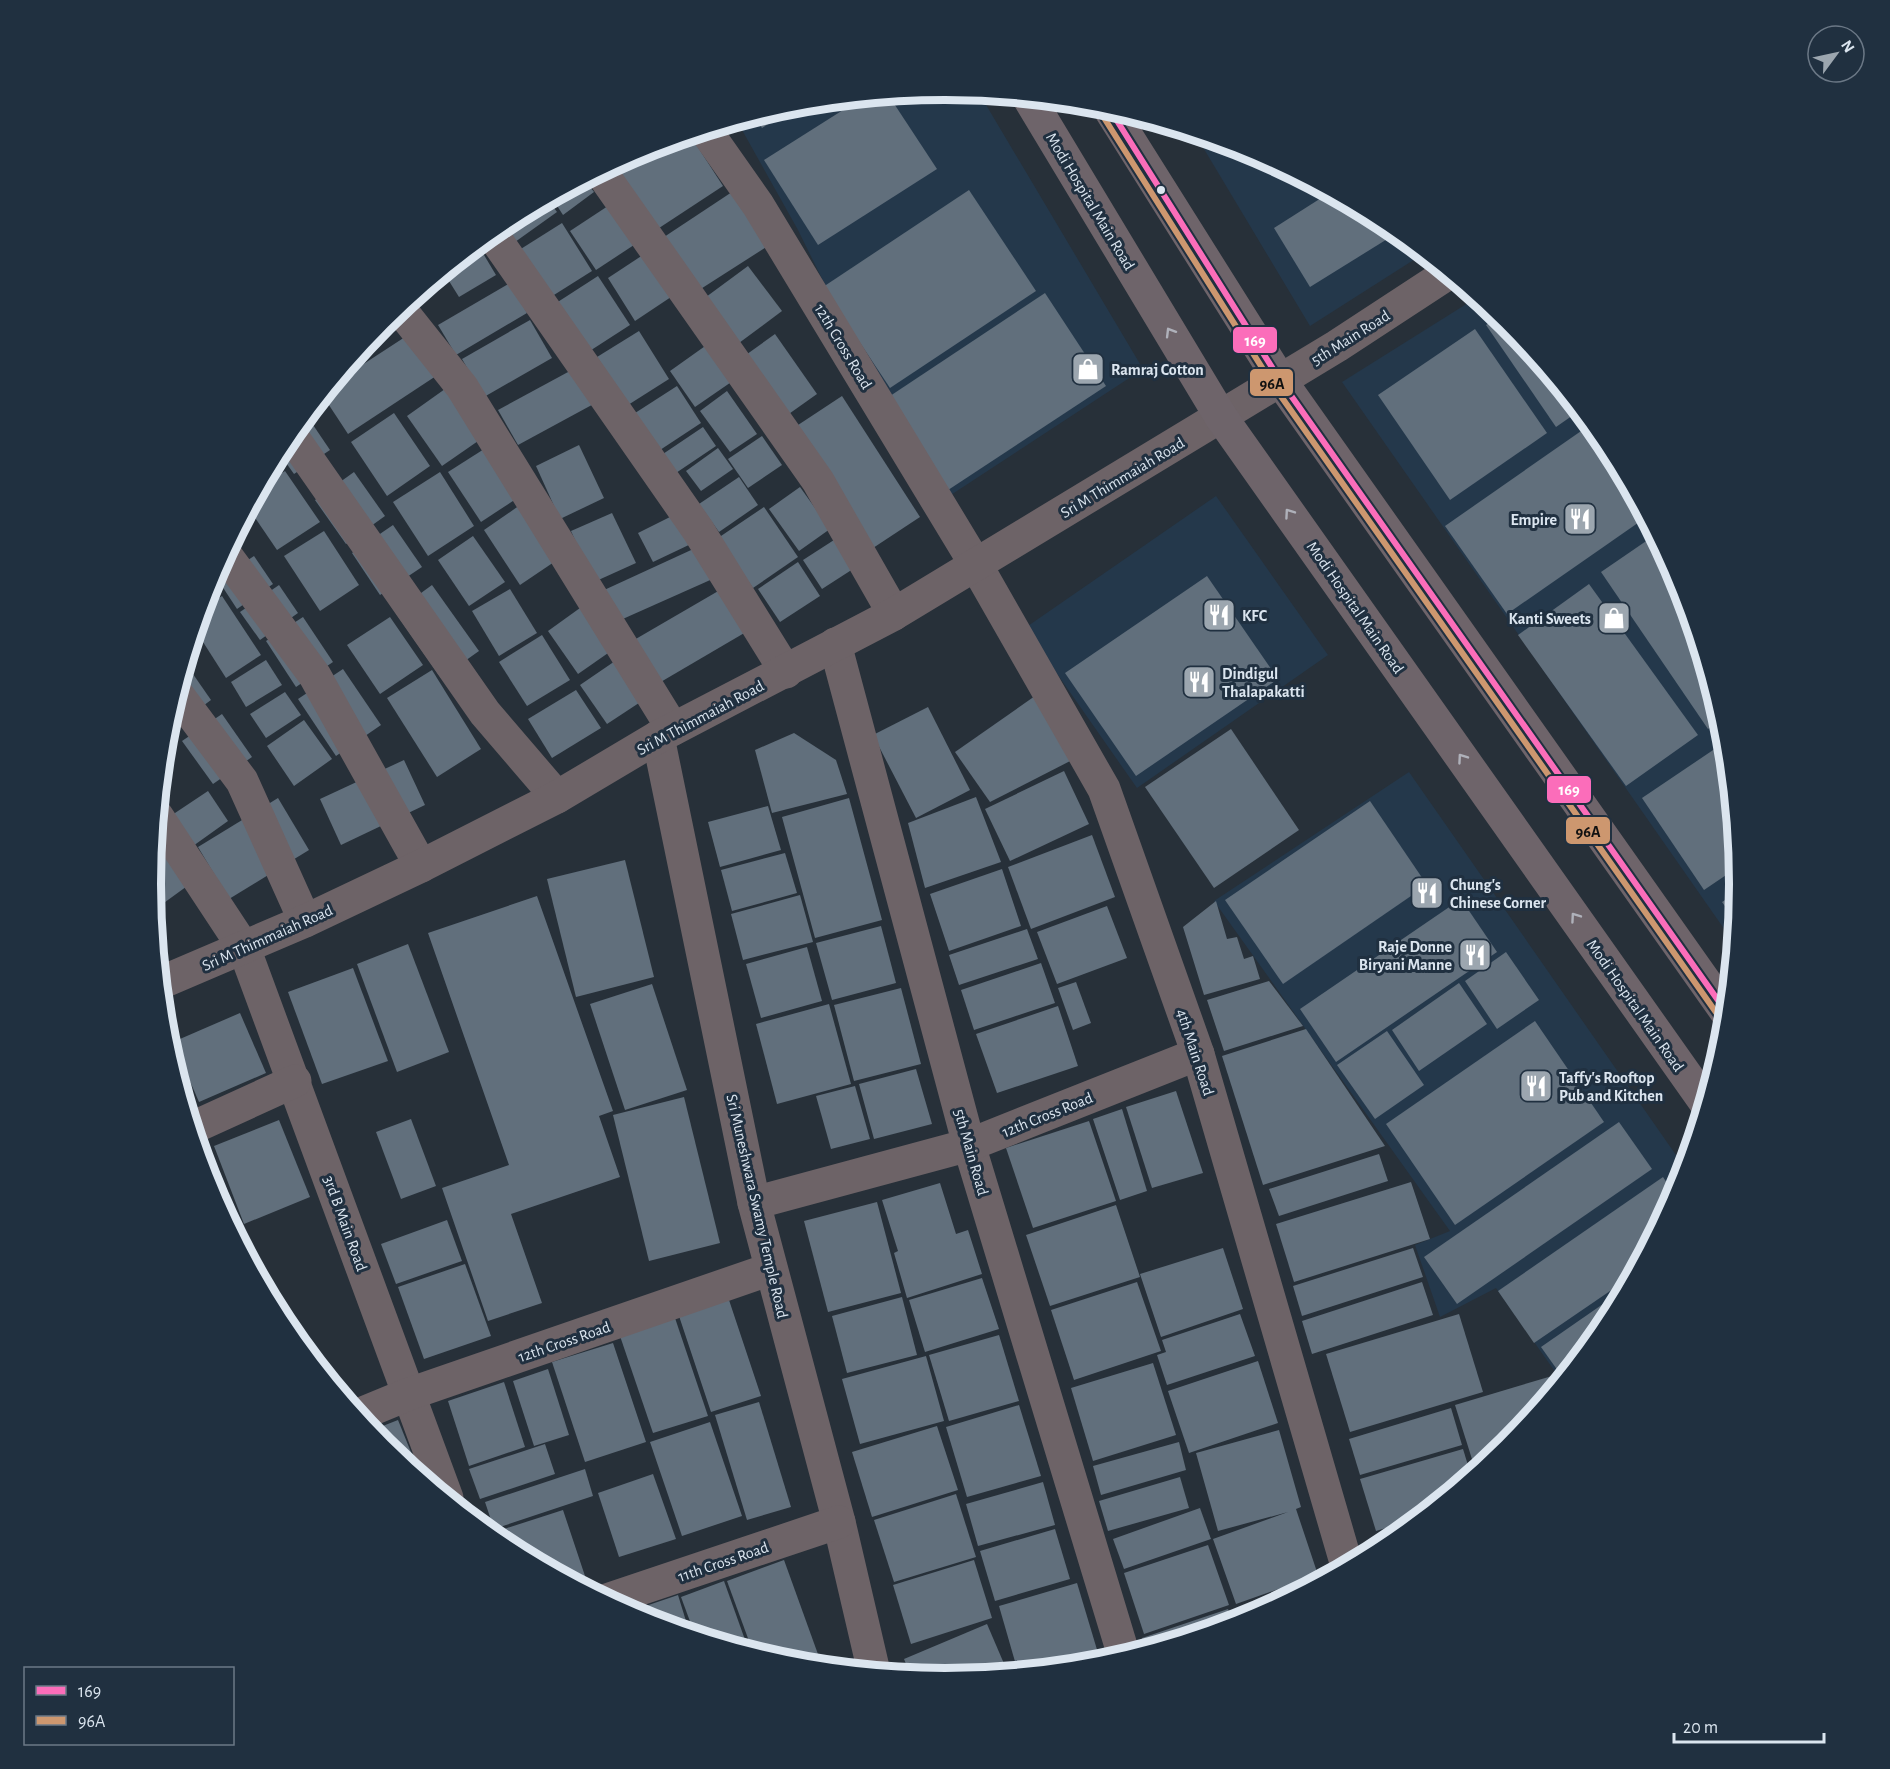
<svg xmlns="http://www.w3.org/2000/svg" width="1890" height="1769" font-family="'Alegreya Sans',sans-serif">
  <style>
    .built { fill: #24384b }
    .building { fill: #616f7c }
    .lines { fill: none; stroke-linecap: round; stroke-linejoin: round }
    .minor { stroke: #6d6367; stroke-width: 33 }
    .tertiary { stroke: #6d6367; stroke-width: 33 }
    .secondary { stroke: #6e646a; stroke-width: 33 }
    .bus-1-casing { stroke: #203040; stroke-width: 10 }
    .bus-2-casing { stroke: #203040; stroke-width: 10 }
    .bus-1 { stroke: #fb6dba; stroke-width: 6 }
    .bus-2 { stroke: #cd976f; stroke-width: 6 }
    .oneway { stroke: #afb1ba }
    .bus-dot { fill: #dbe5ef; stroke: #203040; stroke-width: 2 }
    .labels { text-anchor: middle; stroke-width: 6; stroke-linejoin: round; paint-order: stroke }
    .street-label { font-size: 16px; fill: #dbe5ef; stroke: #203040 }
    .poi-label { font-size: 16px; font-weight: bold; fill: #dbe5ef; stroke: #203040; text-anchor: start }
    .rim { fill: none; stroke: #dbe5ef; stroke-width: 8 }
    .line-badge { stroke: #203040; stroke-width: 2 }
    .badge-label { font-size: 16px; text-anchor: middle; font-weight: bold; fill: #fff }
    .pale-badge-label { font-size: 16px; text-anchor: middle; font-weight: bold; fill: #111 }
  </style>
  <rect width="100%" height="100%" fill="#273039"/>
  <g class="built">
    <polygon points="945,90 979,93 1143,369 934,506 798,230 737,121 790,105"/>
    <polygon points="1195,134 1249,151 1387,224 1423,254 1310,326"/>
    <polygon points="1476,298 1507,323 1606,443 1679,581 1724,730 1739,885 1734,943 1342,382"/>
    <polygon points="1216,496 1328,655 1137,788 1025,628"/>
    <polygon points="1409,772 1685,1168 1679,1189 1605,1326 1561,1380 1496,1288 1440,1317 1415,1245 1450,1231 1214,901"/>
  </g>
  <g class="building">
    <polygon points="889,96 937,169 818,245 764,160 862,98"/>
    <polygon points="799,104 762,128 754,116 790,105"/>
    <polygon points="690,135 723,186 653,232 611,167 641,150"/>
    <polygon points="585,180 594,192 563,215 552,198"/>
    <polygon points="735,190 771,244 696,292 661,239"/>
    <polygon points="969,190 1036,291 890,388 823,287"/>
    <polygon points="1329,193 1387,224 1397,233 1310,287 1274,228"/>
    <polygon points="548,200 557,212 508,247 504,224"/>
    <polygon points="611,204 637,243 596,270 570,231"/>
    <polygon points="562,223 592,271 546,300 516,252"/>
    <polygon points="478,245 496,275 459,297 444,273"/>
    <polygon points="652,249 680,291 635,321 608,278"/>
    <polygon points="748,266 782,311 739,343 706,297"/>
    <polygon points="598,276 630,325 582,356 550,307"/>
    <polygon points="510,283 527,313 456,355 438,325"/>
    <polygon points="1045,293 1106,386 939,496 878,404"/>
    <polygon points="1499,316 1579,411 1556,427 1486,325"/>
    <polygon points="530,320 552,358 484,397 462,359"/>
    <polygon points="1475,329 1547,433 1450,500 1378,395"/>
    <polygon points="639,331 669,379 628,405 597,357"/>
    <polygon points="775,334 817,394 786,416 743,357"/>
    <polygon points="408,335 436,376 348,434 323,396 333,384"/>
    <polygon points="715,339 740,376 695,407 670,371"/>
    <polygon points="581,365 601,400 518,445 498,410"/>
    <polygon points="677,386 701,423 657,452 632,415"/>
    <polygon points="445,389 481,439 442,466 407,416"/>
    <polygon points="727,391 757,434 730,452 700,411"/>
    <polygon points="842,396 920,517 873,548 795,427"/>
    <polygon points="394,413 430,466 387,496 351,442"/>
    <polygon points="307,416 330,450 294,474 279,453"/>
    <polygon points="703,427 716,446 670,477 657,458"/>
    <polygon points="1584,429 1645,518 1507,614 1445,526"/>
    <polygon points="762,436 782,465 748,488 728,459"/>
    <polygon points="492,444 525,493 481,522 448,472"/>
    <polygon points="579,445 604,498 560,519 536,466"/>
    <polygon points="718,448 733,469 701,491 686,471"/>
    <polygon points="285,471 320,522 277,550 249,509 260,488"/>
    <polygon points="354,472 385,516 346,544 315,500"/>
    <polygon points="440,472 474,526 428,556 393,502"/>
    <polygon points="739,477 758,505 719,532 699,504"/>
    <polygon points="800,487 830,529 799,551 769,509"/>
    <polygon points="523,503 560,558 520,585 484,530"/>
    <polygon points="764,507 798,557 753,588 718,538"/>
    <polygon points="612,513 636,563 594,582 571,531"/>
    <polygon points="678,513 693,543 653,562 638,533"/>
    <polygon points="393,525 422,567 380,595 352,553"/>
    <polygon points="324,531 359,585 320,611 284,556"/>
    <polygon points="1655,535 1679,581 1721,720 1708,729 1601,572"/>
    <polygon points="473,536 505,582 469,606 438,560"/>
    <polygon points="834,540 853,569 822,589 803,560"/>
    <polygon points="702,545 717,577 616,622 602,591"/>
    <polygon points="254,556 273,584 237,609 218,580"/>
    <polygon points="798,562 820,596 780,622 758,589"/>
    <polygon points="1207,576 1278,679 1136,776 1065,673"/>
    <polygon points="1589,584 1698,735 1626,786 1518,635"/>
    <polygon points="279,585 298,613 260,640 240,612"/>
    <polygon points="432,585 479,651 441,678 395,612"/>
    <polygon points="510,589 537,633 499,656 472,611"/>
    <polygon points="720,590 746,632 659,683 634,640"/>
    <polygon points="222,596 261,655 226,678 196,631 202,609"/>
    <polygon points="580,608 611,651 578,674 548,631"/>
    <polygon points="303,617 333,662 296,687 266,641"/>
    <polygon points="390,617 423,665 380,694 347,645"/>
    <polygon points="542,635 570,680 527,706 499,662"/>
    <polygon points="618,659 645,699 607,724 580,685"/>
    <polygon points="266,660 282,685 246,707 231,682"/>
    <polygon points="186,664 211,700 176,726 170,716"/>
    <polygon points="343,669 381,725 336,756 298,699"/>
    <polygon points="432,670 481,749 437,777 387,698"/>
    <polygon points="576,690 601,728 552,758 528,719"/>
    <polygon points="285,692 301,715 266,738 250,714"/>
    <polygon points="1035,696 1078,757 990,802 955,752"/>
    <polygon points="928,707 970,790 916,818 873,735"/>
    <polygon points="222,714 252,757 213,784 182,741"/>
    <polygon points="304,720 332,759 294,786 267,746"/>
    <polygon points="1231,729 1299,830 1214,888 1145,787"/>
    <polygon points="794,733 836,760 847,794 772,813 755,750"/>
    <polygon points="1725,742 1738,867 1704,890 1642,798"/>
    <polygon points="404,760 425,805 341,845 320,799"/>
    <polygon points="1064,771 1089,824 1010,861 985,809"/>
    <polygon points="208,791 228,821 193,846 172,815"/>
    <polygon points="976,797 1001,862 925,888 908,823"/>
    <polygon points="278,798 309,850 229,899 198,847"/>
    <polygon points="849,798 882,920 815,938 782,817"/>
    <polygon points="1370,801 1427,885 1283,984 1225,900"/>
    <polygon points="768,806 781,850 720,867 708,822"/>
    <polygon points="156,827 194,881 157,908 152,901 151,884"/>
    <polygon points="1092,835 1115,897 1031,929 1008,867"/>
    <polygon points="785,853 797,893 732,911 721,870"/>
    <polygon points="625,860 654,977 576,997 547,879"/>
    <polygon points="1002,869 1021,926 949,951 930,894"/>
    <polygon points="1739,891 1737,910 1736,922 1722,902"/>
    <polygon points="800,895 813,942 743,960 731,914"/>
    <polygon points="537,896 613,1111 599,1116 620,1177 511,1214 542,1303 488,1321 442,1188 509,1165 428,933"/>
    <polygon points="1461,899 1497,952 1336,1062 1300,1009"/>
    <polygon points="1216,901 1227,939 1237,937 1244,959 1253,956 1260,979 1204,995 1183,927"/>
    <polygon points="1107,906 1127,958 1057,984 1037,932"/>
    <polygon points="881,926 896,983 832,1000 816,943"/>
    <polygon points="1027,929 1038,959 959,985 949,955"/>
    <polygon points="408,944 449,1052 397,1072 357,964"/>
    <polygon points="807,947 822,1001 761,1018 746,964"/>
    <polygon points="1506,952 1539,1000 1497,1029 1465,981"/>
    <polygon points="1041,963 1055,1003 974,1030 961,990"/>
    <polygon points="353,968 388,1061 322,1084 288,992"/>
    <polygon points="1269,981 1303,1026 1224,1051 1207,1000"/>
    <polygon points="1076,982 1091,1023 1073,1030 1058,988"/>
    <polygon points="1459,983 1487,1024 1419,1071 1392,1030"/>
    <polygon points="652,984 687,1090 625,1110 590,1004"/>
    <polygon points="901,988 921,1064 854,1081 834,1005"/>
    <polygon points="829,1004 851,1084 777,1104 756,1024"/>
    <polygon points="1058,1006 1078,1066 997,1093 976,1034"/>
    <polygon points="240,1013 266,1073 199,1102 173,1042"/>
    <polygon points="1535,1021 1604,1122 1455,1225 1386,1124"/>
    <polygon points="1306,1029 1385,1146 1263,1185 1222,1056"/>
    <polygon points="1387,1031 1424,1085 1375,1119 1337,1065"/>
    <polygon points="166,1041 196,1106 187,1110"/>
    <polygon points="916,1069 932,1124 874,1139 859,1084"/>
    <polygon points="855,1086 870,1139 831,1149 816,1096"/>
    <polygon points="1176,1091 1203,1173 1152,1188 1126,1107"/>
    <polygon points="684,1097 720,1243 649,1261 613,1115"/>
    <polygon points="1122,1109 1147,1191 1120,1200 1093,1119"/>
    <polygon points="411,1119 436,1186 401,1199 376,1132"/>
    <polygon points="279,1120 310,1197 244,1224 214,1146"/>
    <polygon points="1089,1121 1116,1201 1033,1228 1006,1148"/>
    <polygon points="1619,1122 1652,1169 1457,1304 1424,1257"/>
    <polygon points="211,1151 244,1232 236,1236 211,1188 201,1155"/>
    <polygon points="1379,1154 1388,1181 1279,1216 1269,1189"/>
    <polygon points="1663,1177 1675,1195 1632,1276 1534,1343 1498,1291"/>
    <polygon points="1411,1182 1430,1239 1294,1282 1276,1224"/>
    <polygon points="940,1183 956,1234 968,1230 982,1274 907,1298 894,1253 898,1251 882,1200"/>
    <polygon points="877,1202 901,1293 828,1312 804,1221"/>
    <polygon points="1116,1205 1140,1277 1050,1306 1026,1235"/>
    <polygon points="447,1220 462,1261 396,1284 381,1244"/>
    <polygon points="1223,1248 1243,1309 1161,1337 1140,1274"/>
    <polygon points="1413,1248 1423,1277 1302,1316 1293,1286"/>
    <polygon points="465,1264 491,1336 424,1359 398,1287"/>
    <polygon points="982,1278 999,1329 925,1352 909,1300"/>
    <polygon points="1137,1282 1161,1351 1074,1380 1051,1310"/>
    <polygon points="1422,1282 1433,1315 1312,1354 1302,1321"/>
    <polygon points="1626,1288 1605,1326 1563,1378 1541,1347"/>
    <polygon points="728,1297 761,1396 711,1412 678,1313"/>
    <polygon points="902,1297 917,1355 847,1373 832,1316"/>
    <polygon points="1240,1314 1255,1356 1167,1385 1157,1355 1166,1352 1162,1340"/>
    <polygon points="1459,1314 1483,1392 1350,1432 1326,1354"/>
    <polygon points="675,1318 708,1416 653,1433 620,1336"/>
    <polygon points="999,1335 1019,1401 949,1421 929,1355"/>
    <polygon points="613,1343 646,1442 585,1462 552,1362"/>
    <polygon points="926,1356 944,1421 860,1444 842,1379"/>
    <polygon points="1258,1361 1278,1423 1189,1453 1168,1391"/>
    <polygon points="1153,1363 1176,1435 1093,1461 1071,1388"/>
    <polygon points="548,1369 569,1435 534,1446 513,1381"/>
    <polygon points="1552,1376 1558,1384 1507,1447 1476,1472 1455,1405"/>
    <polygon points="504,1382 525,1447 469,1466 448,1401"/>
    <polygon points="759,1402 791,1507 747,1520 715,1415"/>
    <polygon points="1019,1405 1041,1476 967,1497 946,1427"/>
    <polygon points="1451,1408 1462,1445 1360,1475 1349,1439"/>
    <polygon points="398,1420 421,1477 383,1446 370,1431"/>
    <polygon points="710,1422 742,1516 682,1536 650,1442"/>
    <polygon points="937,1426 958,1490 872,1517 852,1452"/>
    <polygon points="1279,1430 1301,1507 1296,1509 1318,1575 1236,1604 1213,1539 1288,1512 1218,1531 1196,1453"/>
    <polygon points="1179,1442 1186,1470 1101,1495 1093,1466"/>
    <polygon points="545,1444 555,1474 480,1499 469,1469"/>
    <polygon points="1463,1449 1471,1475 1419,1518 1376,1531 1360,1479"/>
    <polygon points="585,1469 593,1496 494,1529 485,1502"/>
    <polygon points="653,1474 676,1539 619,1557 598,1493"/>
    <polygon points="1180,1477 1189,1508 1108,1531 1099,1501"/>
    <polygon points="1043,1482 1055,1525 978,1546 966,1504"/>
    <polygon points="956,1494 976,1557 894,1582 874,1520"/>
    <polygon points="1200,1508 1211,1539 1124,1569 1113,1539"/>
    <polygon points="563,1510 585,1576 570,1581 507,1547 501,1530"/>
    <polygon points="1055,1529 1070,1579 995,1601 980,1551"/>
    <polygon points="1399,1535 1386,1545 1373,1552 1370,1543"/>
    <polygon points="1208,1545 1229,1605 1144,1634 1124,1573"/>
    <polygon points="784,1560 819,1657 798,1664 753,1652 727,1581"/>
    <polygon points="974,1560 992,1618 911,1644 893,1585"/>
    <polygon points="1318,1580 1249,1619 1239,1621 1235,1610"/>
    <polygon points="724,1581 749,1651 695,1635 681,1597"/>
    <polygon points="1077,1583 1101,1663 1018,1672 999,1606"/>
    <polygon points="678,1595 690,1634 632,1614 631,1611"/>
    <polygon points="1228,1609 1233,1623 1146,1650 1142,1638"/>
    <polygon points="987,1624 1008,1673 945,1679 911,1676 904,1659"/>
  </g>
  <g class="lines">
    <g class="minor">
      <polyline points="706,131 758,205 976,565 1104,789 1198,1054 1347,1566"/>
      <polyline points="601,172 818,481 894,614"/>
      <polyline points="492,234 698,530 786,672"/>
      <polyline points="400,309 462,387 673,729"/>
      <polyline points="291,435 485,713 557,797"/>
      <polyline points="225,554 315,676 421,866"/>
      <polyline points="835,644 969,1145 1124,1656"/>
      <polyline points="177,694 242,781 305,921"/>
      <polyline points="658,737 754,1203 839,1522 874,1672"/>
      <polyline points="157,816 244,948 447,1498"/>
      <polyline points="192,1128 295,1081"/>
      <polyline points="754,1203 969,1145 1198,1054"/>
      <polyline points="358,1415 409,1394 771,1269"/>
      <polyline points="607,1600 839,1522"/>
    </g>
    <polyline class="tertiary" points="160,983 305,921 421,866 557,797 658,737 894,614 1337,346 1447,274"/>
    <g class="secondary">
      <polyline points="1029,98 1221,417 1705,1102"/>
      <polyline points="1109,108 1280,380 1727,1013"/>
    </g>
    <g class="bus-1-casing">
      <polyline id="bus-1" points="1109,108 1280,380 1727,1013"/>
    </g>
    <g class="bus-2-casing">
      <polyline id="bus-2" points="1101,113 1273,385 1720,1018"/>
    </g>
    <use href="#bus-1" class="bus-1"/>
    <use href="#bus-2" class="bus-2"/>
  </g>
  <defs><path id="oneway-chevron" d="M-2-3.5L2.5 0L-2 3.5" fill="none" stroke-width="1.6" stroke-linecap="round" stroke-linejoin="round" transform="scale(1.5)"/></defs>
  <g class="oneway">
    <use href="#oneway-chevron" transform="translate(1170 332) rotate(-121)"/>
    <use href="#oneway-chevron" transform="translate(1289 513) rotate(-125)"/>
    <use href="#oneway-chevron" transform="translate(1462 758) rotate(-125)"/>
    <use href="#oneway-chevron" transform="translate(1575 917) rotate(-125)"/>
  </g>
  <defs>
    <g id="shop-square" transform="scale(1.725)"><rect x="-9" y="-9" width="18" height="18" rx="4" fill="#9ca6af" stroke="#203040"/><path d="M-5-2.5h2.3a2.7 3.5 0 0 1 5.4 0H5L5.5 6h-11ZM-1.5-2.5h3a1.5 2.3 0 0 0-3 0Z" fill="#fff"/></g>
    <g id="restaurant-square" transform="scale(1.725)"><rect x="-9" y="-9" width="18" height="18" rx="4" fill="#9ca6af" stroke="#203040"/><path d="M-5-6h1v4h1v-4h1v4h1v-4h1v5L-1.5 .5V6h-2V.5L-5-1ZM5-6V6H3V1.5H1.5Q1.5-4 5-6Z" fill="#fff"/></g>
  </defs>
  <g fill-rule="evenodd">
    <use href="#shop-square" x="1088" y="369"/>
    <use href="#restaurant-square" x="1580" y="519"/>
    <use href="#restaurant-square" x="1219" y="615"/>
    <use href="#shop-square" x="1614" y="618"/>
    <use href="#restaurant-square" x="1199" y="682"/>
    <use href="#restaurant-square" x="1427" y="893"/>
    <use href="#restaurant-square" x="1475" y="955"/>
    <use href="#restaurant-square" x="1536" y="1086"/>
  </g>
  <circle class="bus-dot" cx="1161" cy="190" r="5"/>
  <g class="labels">
    <g class="street-label">
      <text transform="translate(1091 201) rotate(59)" y="6">Modi Hospital Main Road</text>
      <text transform="translate(1350 337) rotate(-32)" y="6">5th Main Road</text>
      <text transform="translate(844 346) rotate(59)" y="6">12th Cross Road</text>
      <text transform="translate(1122 477) rotate(-31)" y="6">Sri M Thimmaiah Road</text>
      <text transform="translate(1356 607) rotate(55)" y="6">Modi Hospital Main Road</text>
      <text transform="translate(700 717) rotate(-28)" y="6">Sri M Thimmaiah Road</text>
      <text transform="translate(267 937) rotate(-24)" y="6">Sri M Thimmaiah Road</text>
      <text transform="translate(1636 1005) rotate(55)" y="6">Modi Hospital Main Road</text>
      <text transform="translate(1196 1052) rotate(72)" y="6">4th Main Road</text>
      <text transform="translate(1047 1114) rotate(-22)" y="6">12th Cross Road</text>
      <text transform="translate(972 1152) rotate(74)" y="6">5th Main Road</text>
      <text transform="translate(758 1206) rotate(77)" y="6">Sri Muneshwara Swamy Temple Road</text>
      <text transform="translate(346 1223) rotate(70)" y="6">3rd B Main Road</text>
      <text transform="translate(564 1341) rotate(-19)" y="6">12th Cross Road</text>
      <text transform="translate(723 1561) rotate(-19)" y="6">11th Cross Road</text>
    </g>
    <g class="poi-label">
      <text x="1111" y="375">Ramraj Cotton</text>
      <text x="1557" y="525" text-anchor="end">Empire</text>
      <text x="1242" y="621">KFC</text>
      <text x="1591" y="624" text-anchor="end">Kanti Sweets</text>
      <text x="1222" y="679">Dindigul<tspan x="1222" dy="18">Thalapakatti</tspan></text>
      <text x="1450" y="890">Chung's<tspan x="1450" dy="18">Chinese Corner</tspan></text>
      <text x="1452" y="952" text-anchor="end">Raje Donne<tspan x="1452" dy="18">Biryani Manne</tspan></text>
      <text x="1559" y="1083">Taffy's Rooftop<tspan x="1559" dy="18">Pub and Kitchen</tspan></text>
    </g>
  </g>
  <path d="M0 0H1890V1769H0ZM161 884a784 784 0 1 1 1568 0a784 784 0 1 1-1568 0Z" fill="#203040" fill-rule="evenodd"/>
  <path class="rim" d="M161 884a784 784 0 1 1 1568 0a784 784 0 1 1-1568 0Z"/>
  <g class="line-badge">
    <rect x="1232" y="326" width="46" height="28" rx="6" fill="#fb6dba"/>
    <rect x="1249" y="368" width="45" height="29" rx="6" fill="#cd976f"/>
    <rect x="1546" y="775" width="46" height="29" rx="6" fill="#fb6dba"/>
    <rect x="1565" y="816" width="46" height="29" rx="6" fill="#cd976f"/>
  </g>
  <g class="badge-label">
    <text x="1255" y="346">169</text>
    <text x="1569" y="795">169</text>
  </g>
  <g class="pale-badge-label">
    <text x="1272" y="389">96A</text>
    <text x="1588" y="837">96A</text>
  </g>
  <rect x="24" y="1667" width="210" height="78" fill="#203040" stroke="#6b7886" stroke-width="1.5"/>
  <rect x="36" y="1686" width="30" height="9" fill="#fb6dba" stroke="#6b7886" stroke-width="1.5"/>
  <text x="78" y="1697" font-size="18" fill="#dbe5ef">169</text>
  <rect x="36" y="1716" width="30" height="9" fill="#cd976f" stroke="#6b7886" stroke-width="1.5"/>
  <text x="78" y="1727" font-size="18" fill="#dbe5ef">96A</text>
  <g transform="translate(1836 54) rotate(57)"><circle r="28" fill="#203040" stroke="#6b7886" stroke-width="1.5"/>
  <path d="M0-4.5L10 22L0 15L-10 22Z" fill="#9ca6af"/>
  <text y="-9" font-size="16" font-weight="bold" text-anchor="middle" fill="#dbe5ef">N</text>
  </g>
  <path d="M1674 1733v9h150v-9" fill="none" stroke="#dbe5ef" stroke-width="3"/>
  <text x="1683" y="1733" font-size="18" fill="#dbe5ef" stroke="#203040" stroke-width="4.5" paint-order="stroke">20 m</text>
</svg>
